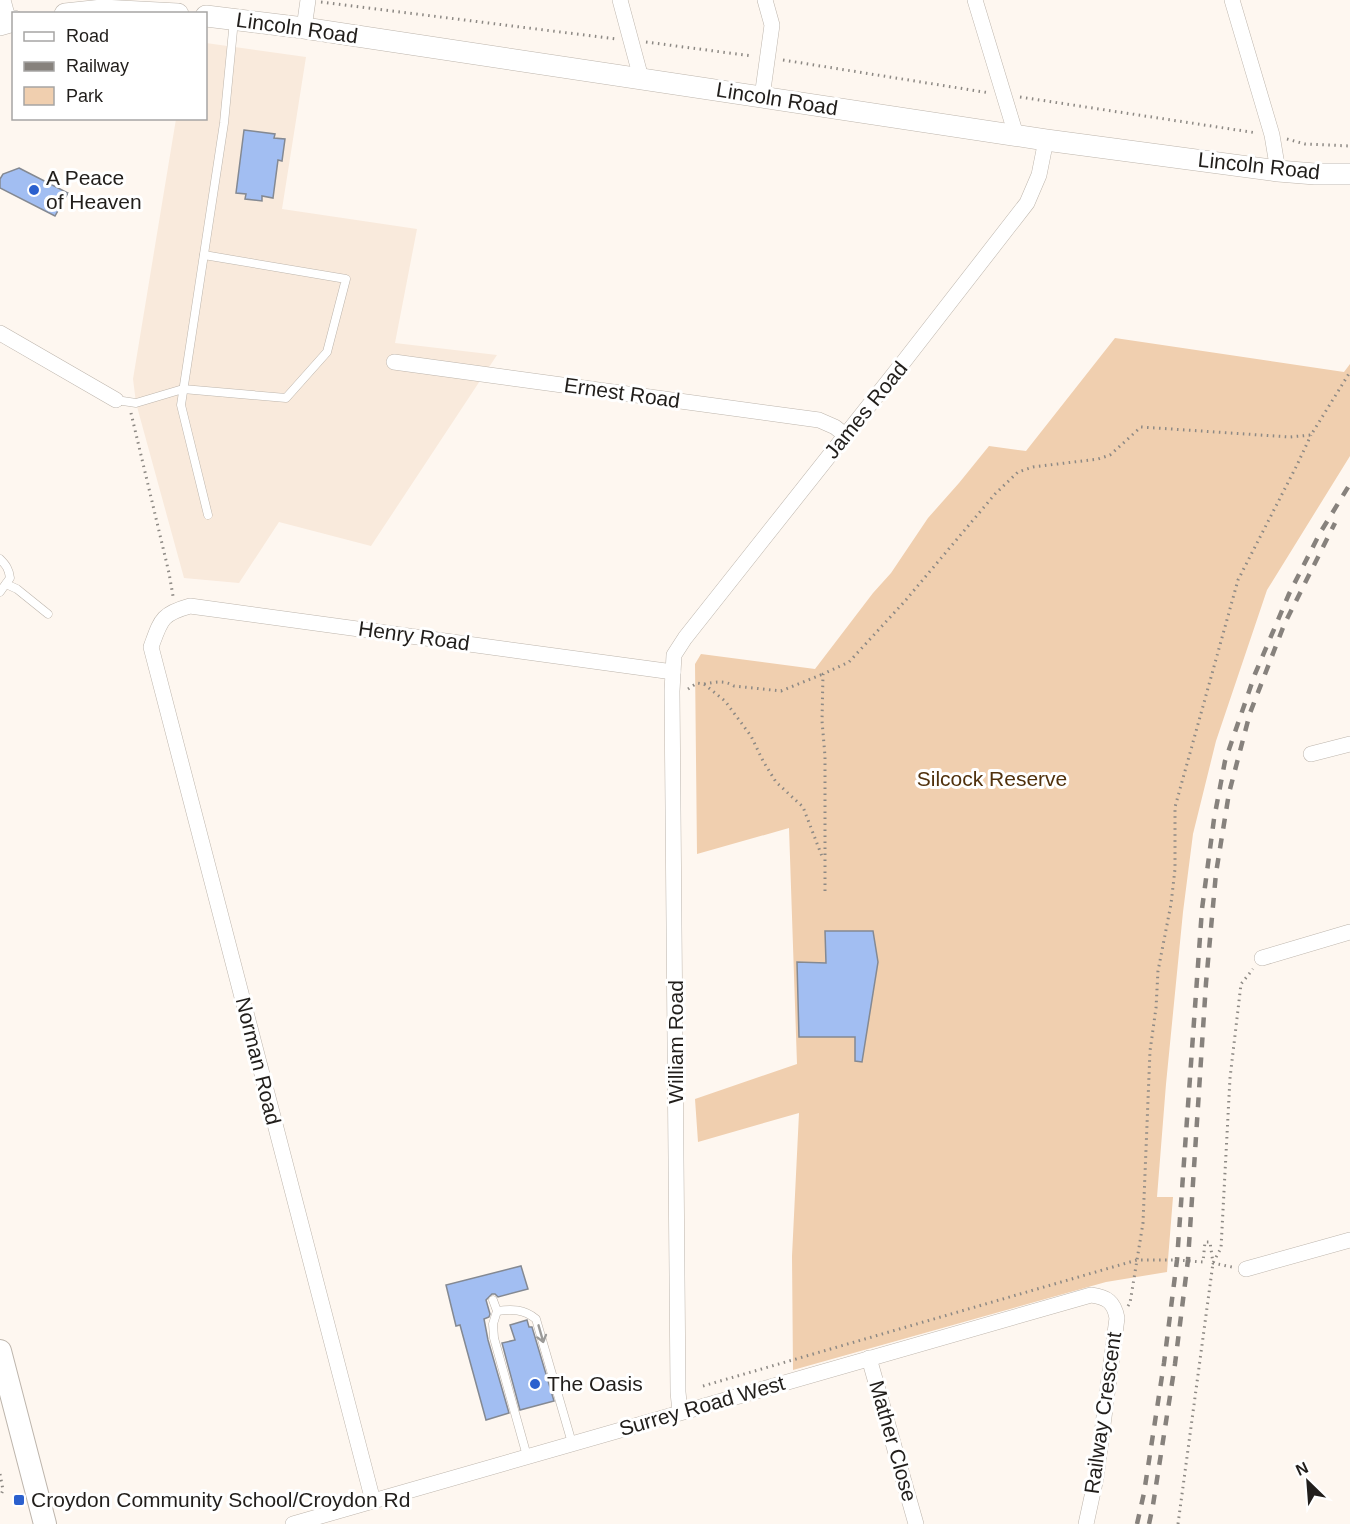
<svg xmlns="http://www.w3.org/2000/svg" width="1350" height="1524" font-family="Helvetica,sans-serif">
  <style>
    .built { fill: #f9eadc }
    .green { fill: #f0cfaf }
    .building { fill: #a2bef2; stroke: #848992; stroke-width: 1.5 }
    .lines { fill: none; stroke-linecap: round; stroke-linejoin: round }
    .service-casing { stroke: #bdb5ac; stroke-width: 9 }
    .minor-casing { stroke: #bdb5ac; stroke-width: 16 }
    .secondary-casing { stroke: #bdb5ac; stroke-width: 22 }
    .primary-casing { stroke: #bdb5ac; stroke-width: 24 }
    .path { stroke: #8d8984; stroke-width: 3; stroke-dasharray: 1.5 4.5; stroke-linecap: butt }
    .service { stroke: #fff; stroke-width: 8 }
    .minor { stroke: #fff; stroke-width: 15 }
    .secondary { stroke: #fff; stroke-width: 21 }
    .primary { stroke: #fff; stroke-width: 22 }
    .rail { stroke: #87827d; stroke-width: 4.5; stroke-dasharray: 10 10; stroke-linecap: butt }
    .oneway { stroke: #9b9a98 }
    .poi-dot { fill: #2b60ce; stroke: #fff; stroke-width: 2 }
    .labels { text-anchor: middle; stroke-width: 6; stroke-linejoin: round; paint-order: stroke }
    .street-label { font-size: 21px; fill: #211e1b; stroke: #fff }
    .poi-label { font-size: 21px; fill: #211e1b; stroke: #fff; text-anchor: start }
    .park-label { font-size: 21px; fill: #50310d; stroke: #fff }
  </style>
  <rect width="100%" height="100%" fill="#fef7f0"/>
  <polygon class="built" points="206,43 306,57 282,209 417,229 395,343 497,355 371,546 279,522 239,583 184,578 136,403 133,379 176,119 206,118"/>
  <polygon class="green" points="1115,338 1344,372 1350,364 1350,456 1267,590 1216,741 1193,834 1183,912 1166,1084 1157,1197 1173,1197 1167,1272 1106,1282 793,1370 792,1256 799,1113 698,1142 695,1099 797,1064 789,828 697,854 695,664 701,654 815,669 873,593 891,573 928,518 959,483 989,446 1026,451"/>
  <g class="building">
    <polygon points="244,130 275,134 274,138 285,139 282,161 278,160 273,198 262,196 262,201 245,199 246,194 236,193"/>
    <polygon points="19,168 68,193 55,216 0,188 0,179 3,174"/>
    <polygon points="825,931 873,931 878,962 862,1062 855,1061 855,1037 799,1037 797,962 826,963"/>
    <polygon points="521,1266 528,1289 498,1297 495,1294 492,1294 486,1300 490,1314 489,1317 484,1319 488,1340 509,1413 486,1420 460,1325 456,1326 446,1285"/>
    <polygon points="527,1320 529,1327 532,1327 554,1401 520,1410 502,1343 515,1340 510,1325"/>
  </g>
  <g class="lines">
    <g class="service-casing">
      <g id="service">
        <polyline points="116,400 136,403 183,389 286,398 327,352 346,279 204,255"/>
        <polyline points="208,515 181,405 224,123 234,20"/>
        <path d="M0,559c6,6 9,10 10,19l-10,14"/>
        <polyline points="6,584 17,589 48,614"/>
        <polyline points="493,1300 497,1311 493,1324 494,1338 527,1456"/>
        <path d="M497,1311c15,-2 27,-2 39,8l36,124"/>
      </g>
    </g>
    <g class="minor-casing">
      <g id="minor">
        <polyline points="3,0 9,22"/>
        <polyline points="620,0 641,78"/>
        <polyline points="975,0 1016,135"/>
        <polyline points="1232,0 1272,135 1278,171"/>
        <polyline points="304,28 308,0"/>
        <polyline points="762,97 772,25 765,0"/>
        <polyline points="0,333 116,400"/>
        <polyline points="394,362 819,420 835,427 845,435"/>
        <polyline points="1311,754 1350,744"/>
        <polyline points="1262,958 1350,932"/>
        <polyline points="1246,1269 1350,1240"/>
        <polyline points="869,1358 916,1524"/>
        <polyline points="680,1412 678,1392 672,691 674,655 685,638 905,360 1027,203 1039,175 1046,140"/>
        <path d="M373,1501l-222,-854c10,-27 10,-33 39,-41l483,66"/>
        <path d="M293,1524l798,-229c16,2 23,7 26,23l-21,160 -10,46"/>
      </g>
    </g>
    <g class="secondary-casing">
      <g id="secondary">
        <polyline points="65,14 102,10 178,14"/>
        <polyline points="206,16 304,28 1046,140 1278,171 1315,174 1350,174"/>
        <polyline points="0,25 14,21"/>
      </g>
    </g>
    <g class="primary-casing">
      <polyline id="primary" points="0,1351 45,1524"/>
    </g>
    <g class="path">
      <polyline points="321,2 616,39"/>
      <polyline points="646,42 752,56"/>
      <polyline points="783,60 990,93"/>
      <polyline points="1020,97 1257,133"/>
      <polyline points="1287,139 1305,144 1350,146"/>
      <polyline points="131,413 169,573 173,596"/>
      <path d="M704,684c12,-2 20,-4 30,2l47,5 42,-17"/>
      <polyline points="688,689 697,683 704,684 725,701 751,736 763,761 776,782 803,807 823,859"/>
      <polyline points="825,891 825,756 822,721 823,674 849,662 905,601 995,494 1018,472 1033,467 1098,459 1110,455 1141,427 1290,437 1311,435 1350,372"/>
      <polyline points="1128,1306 1130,1303 1143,1223 1150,1051 1156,1008 1158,971 1171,904 1175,869 1175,807 1238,580 1297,465 1311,435"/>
      <polyline points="703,1386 1137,1260 1177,1260 1203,1262 1205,1242 1210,1242 1213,1263 1232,1267"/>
      <polyline points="0,1474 3,1490 0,1497"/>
      <polyline points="1178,1524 1213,1263 1221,1248 1230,1078 1241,984 1253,969"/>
    </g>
    <use href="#service" class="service"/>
    <use href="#minor" class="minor"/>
    <use href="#secondary" class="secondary"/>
    <use href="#primary" class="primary"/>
    <g class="rail">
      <polyline points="1137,1524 1144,1493 1164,1363 1177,1260 1202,909 1214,819 1225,761 1255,674 1289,594 1320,533 1350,484"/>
      <polyline points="1149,1524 1153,1505 1175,1364 1188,1260 1206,983 1216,873 1229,793 1250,713 1284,625 1335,523"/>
    </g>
  </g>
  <defs><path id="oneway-shaft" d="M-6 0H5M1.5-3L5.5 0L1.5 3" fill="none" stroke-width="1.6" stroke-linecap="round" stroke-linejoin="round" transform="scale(1.5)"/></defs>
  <use class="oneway" href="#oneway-shaft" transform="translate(541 1334) rotate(74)"/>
  <g class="poi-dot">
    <circle cx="34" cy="190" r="6"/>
    <circle cx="535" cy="1384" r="6"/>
    <rect x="13" y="1494" width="12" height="12" rx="3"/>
  </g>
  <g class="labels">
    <g class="street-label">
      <text transform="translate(297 28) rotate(8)" y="7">Lincoln Road</text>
      <text transform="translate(777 99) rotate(9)" y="7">Lincoln Road</text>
      <text transform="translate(1259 166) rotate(6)" y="7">Lincoln Road</text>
      <text transform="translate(622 393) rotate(8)" y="7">Ernest Road</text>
      <text transform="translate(866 410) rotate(-51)" y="7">James Road</text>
      <text transform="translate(414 636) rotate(8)" y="7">Henry Road</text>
      <text transform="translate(676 1042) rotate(-90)" y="7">William Road</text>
      <text transform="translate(258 1061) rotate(76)" y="7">Norman Road</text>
      <text transform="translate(702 1406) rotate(-16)" y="7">Surrey Road West</text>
      <text transform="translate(1103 1413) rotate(-82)" y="7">Railway Crescent</text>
      <text transform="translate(893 1441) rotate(74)" y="7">Mather Close</text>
    </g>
    <g class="poi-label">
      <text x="46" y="185">A Peace<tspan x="46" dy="24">of Heaven</tspan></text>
      <text x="547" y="1391">The Oasis</text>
      <text x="31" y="1507">Croydon Community School/Croydon Rd</text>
    </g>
    <g class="park-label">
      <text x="992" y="786">Silcock Reserve</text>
    </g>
  </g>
  <rect x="12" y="12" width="195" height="108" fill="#ffffff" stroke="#a6a5a4" stroke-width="1.5"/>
  <rect x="24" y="32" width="30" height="9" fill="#ffffff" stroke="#a6a5a4" stroke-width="1.5"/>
  <text x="66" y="42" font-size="18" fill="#211e1b">Road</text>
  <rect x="24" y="62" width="30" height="9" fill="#87827d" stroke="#a6a5a4" stroke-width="1.5"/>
  <text x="66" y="72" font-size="18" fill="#211e1b">Railway</text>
  <rect x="24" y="87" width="30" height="18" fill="#f0cfaf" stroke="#a6a5a4" stroke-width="1.5"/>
  <text x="66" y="102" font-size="18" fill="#211e1b">Park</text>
  <g transform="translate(1308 1482) rotate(335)" stroke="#ffffff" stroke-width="4.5" paint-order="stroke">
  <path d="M0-4.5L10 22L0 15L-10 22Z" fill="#211e1b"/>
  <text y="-9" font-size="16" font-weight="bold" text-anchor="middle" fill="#211e1b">N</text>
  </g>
</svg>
